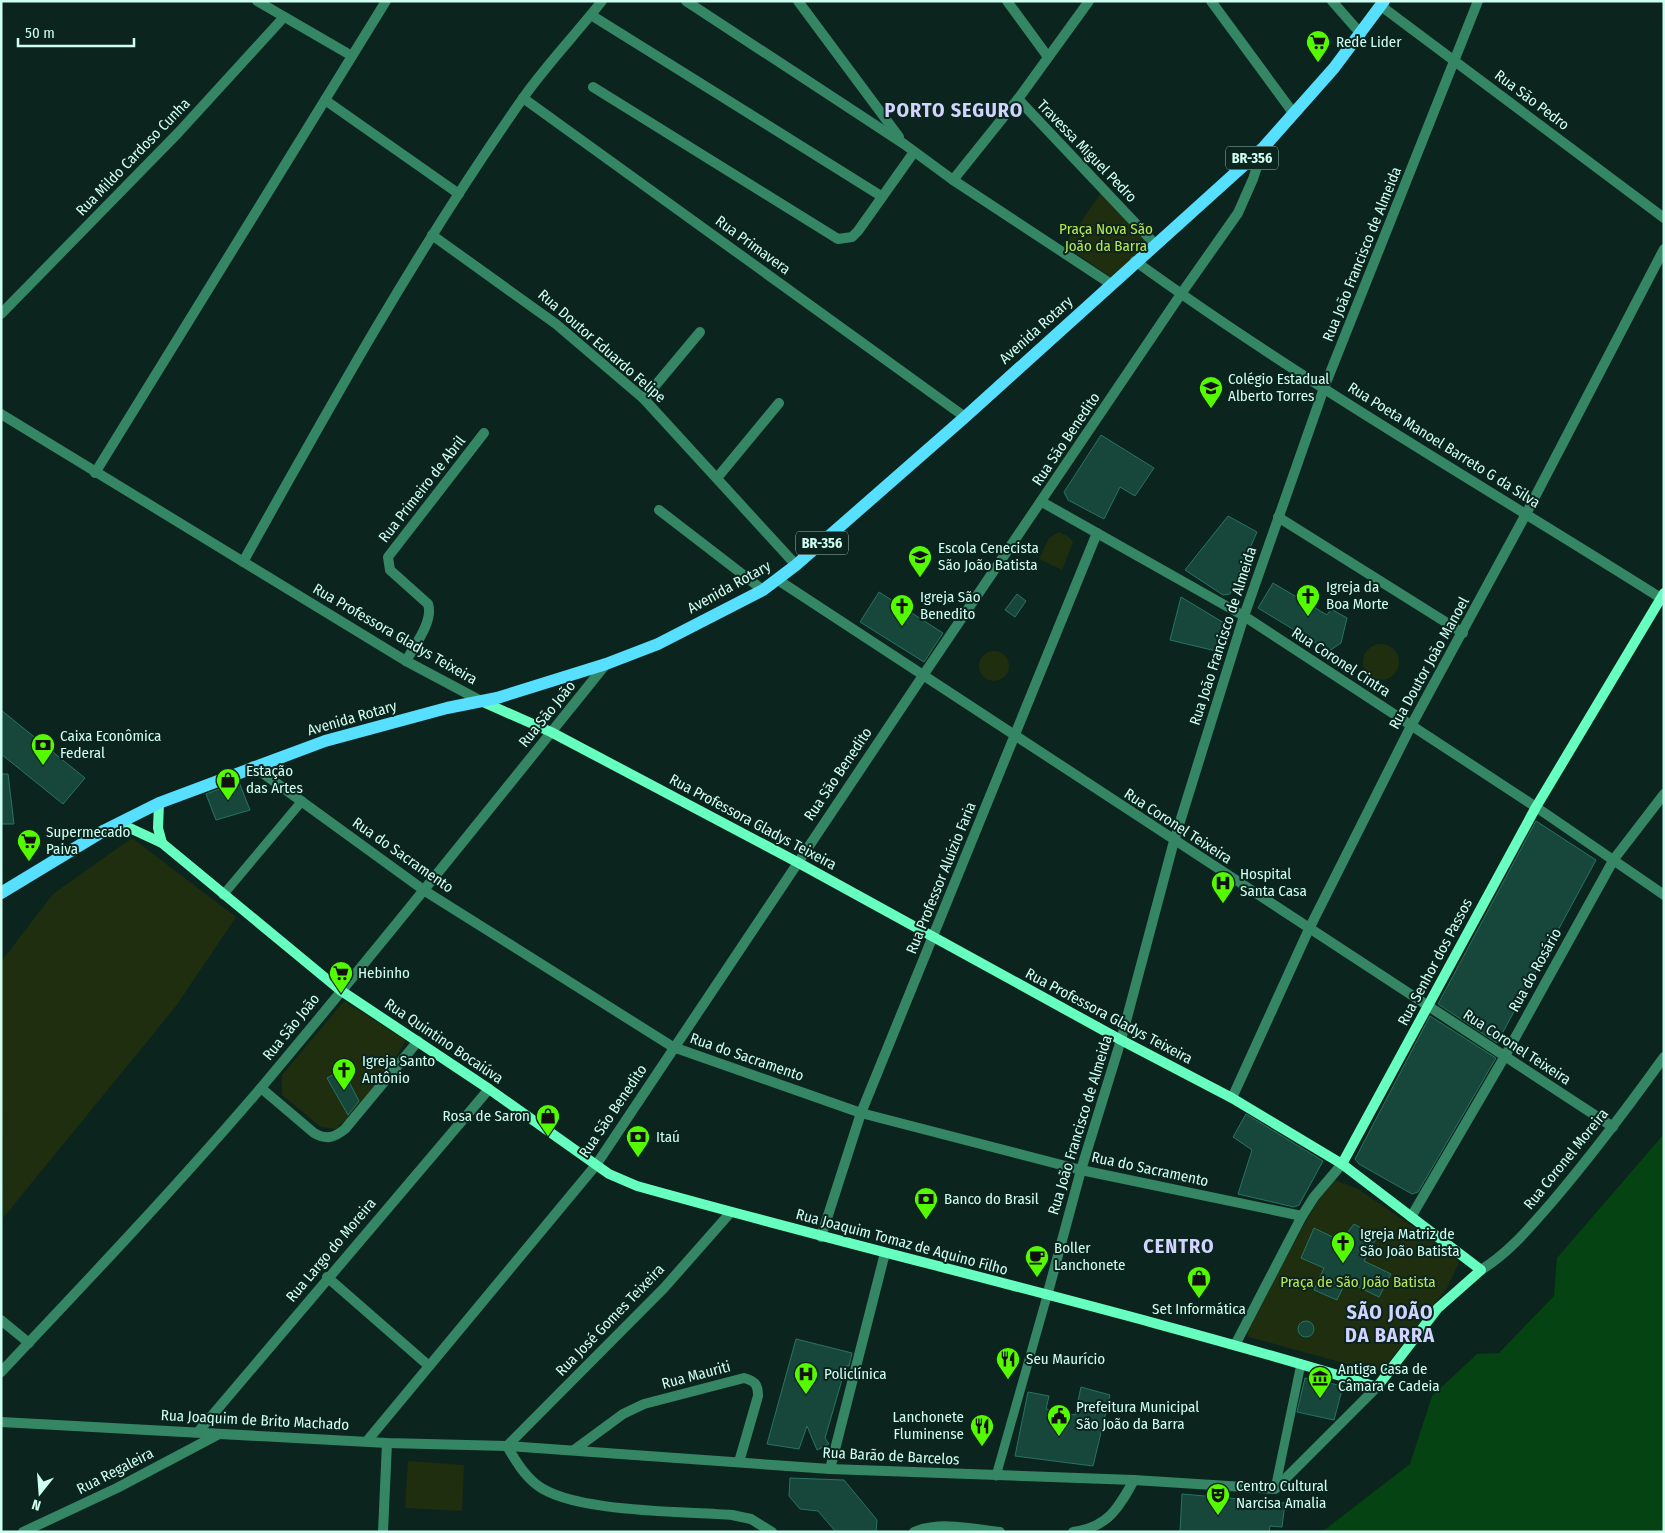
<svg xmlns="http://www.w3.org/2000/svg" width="1665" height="1533" font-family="'Fira Sans Condensed',sans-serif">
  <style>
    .green { fill: #1e2e0f }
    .water { fill: #064312 }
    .building { fill: #17463b; stroke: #277462 }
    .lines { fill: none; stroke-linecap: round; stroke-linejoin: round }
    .pedestrian { stroke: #348665; stroke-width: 9 }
    .minor { stroke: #348665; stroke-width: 10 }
    .tertiary { stroke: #348665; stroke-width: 10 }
    .secondary { stroke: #66ffc0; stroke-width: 10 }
    .primary { stroke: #56dfff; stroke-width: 12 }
    .labels { text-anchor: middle; stroke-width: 4; stroke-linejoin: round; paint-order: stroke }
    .shield { fill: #0c241e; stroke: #94bdb1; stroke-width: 1 }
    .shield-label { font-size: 14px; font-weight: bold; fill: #cffff0 }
    .poi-label { font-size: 15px; fill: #cffff0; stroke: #0c241e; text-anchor: start }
    .street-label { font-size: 15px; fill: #cffff0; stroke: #0c241e }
    .park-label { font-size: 15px; fill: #b9e852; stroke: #0c241e }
    .district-label { font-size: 20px; font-weight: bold; letter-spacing: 1px; fill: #d1d4ff; stroke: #0c241e }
  </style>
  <rect width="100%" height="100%" fill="#0c241e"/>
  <g class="green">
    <polygon points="1103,190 1152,245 1114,279 1064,246"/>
    <polygon points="1059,532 1069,537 1073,542 1062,570 1039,559 1049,538"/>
    <circle cx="1381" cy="662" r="18"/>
    <circle cx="994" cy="666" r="15"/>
    <polygon points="132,838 236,917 176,1006 3,1218 1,962 53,894"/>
    <path d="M344,1001l62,39c-17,33 -43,65 -70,89l-15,-2 -39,-32v-20z"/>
    <polygon points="1330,1178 1358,1189 1453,1254 1459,1263 1447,1288 1384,1368 1372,1371 1249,1337 1246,1330"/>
    <polygon points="408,1461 464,1465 462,1511 405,1508"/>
  </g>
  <polygon class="water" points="1664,1134 1664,1532 1322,1532 1410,1464 1432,1396 1477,1354 1499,1353 1554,1296 1557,1258"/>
  <g class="building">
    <polygon points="1101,435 1154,468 1135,496 1120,487 1104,519 1068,500 1064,492"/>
    <polygon points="1228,516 1257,532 1230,594 1223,595 1185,570"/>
    <polygon points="1273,583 1327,615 1331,609 1347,618 1341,643 1329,651 1258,608"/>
    <polygon points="879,592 943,633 924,662 860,622"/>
    <polygon points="1017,594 1026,601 1015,617 1005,610"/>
    <polygon points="1181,597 1224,623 1216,651 1170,640"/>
    <polygon points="1,710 85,778 63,804 1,754"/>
    <polygon points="1,774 8,774 14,824 1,824"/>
    <polygon points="239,782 250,810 216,820 206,794"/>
    <polygon points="1536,821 1596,860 1497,1043 1438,1004"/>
    <polygon points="1430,1016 1496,1058 1418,1192 1412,1194 1359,1164 1355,1159"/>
    <polygon points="338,1072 346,1076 359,1101 348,1115 327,1078"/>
    <polygon points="1246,1114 1323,1161 1299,1205 1294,1207 1238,1194 1252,1150 1233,1137"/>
    <polygon points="1354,1224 1377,1237 1364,1261 1391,1274 1379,1297 1346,1281 1337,1300 1314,1290 1324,1268 1301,1258 1314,1228 1341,1241"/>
    <circle cx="1306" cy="1329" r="8"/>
    <polygon points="796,1339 852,1353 849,1366 846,1366 825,1438 829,1444 817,1450 807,1426 799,1449 767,1444"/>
    <polygon points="1305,1378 1343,1386 1334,1420 1297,1412"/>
    <polygon points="1081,1387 1110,1395 1093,1466 1015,1456 1028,1392 1049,1396 1046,1409 1075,1415"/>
    <polygon points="790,1478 844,1480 877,1520 876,1532 836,1532 818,1511 800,1509 789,1496"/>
    <polygon points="1182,1494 1285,1503 1282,1527 1270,1526 1269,1532 1180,1532"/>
  </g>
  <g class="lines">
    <g class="pedestrian">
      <polyline points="223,895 302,801"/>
      <polyline points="996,1476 1047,1296"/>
      <polyline points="1275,1489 1301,1364"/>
    </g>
    <g class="minor">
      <polyline points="257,1 352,56"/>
      <polyline points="686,1 904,144 953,180 1111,284"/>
      <polyline points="798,1 899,137"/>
      <polyline points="1007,1 1048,57"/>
      <polyline points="1211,1 1294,114"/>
      <polyline points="1332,1 1361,34"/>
      <polyline points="1381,6 1664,218"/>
      <polyline points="591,15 881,196"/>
      <polyline points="593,87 838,239 852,237 858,231 914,152"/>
      <polyline points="523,98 965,417"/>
      <polyline points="1018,99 1155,244"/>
      <polyline points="325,100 459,194"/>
      <polyline points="953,180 1018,99 1089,1"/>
      <polyline points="432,235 556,324 644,399 796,565"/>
      <path d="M1135,261c170,123 352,227 529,339"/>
      <polyline points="1,314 178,133 284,17"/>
      <polyline points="644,399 700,332"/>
      <polyline points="1,414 406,661 483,702"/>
      <polyline points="95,473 386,1"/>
      <polyline points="717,478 779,403"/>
      <polyline points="1042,502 1244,616 1536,807 1664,895"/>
      <polyline points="659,510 763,590"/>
      <polyline points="1278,517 1463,633"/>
      <path d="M243,562c88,-158 176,-316 280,-464 24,-34 53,-64 79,-97"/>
      <polyline points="778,580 1613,1127"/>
      <path d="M406,661c8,-15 28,-40 22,-57l-38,-34 -2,-13 96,-124"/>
      <polyline points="253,766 425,891 673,1047 861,1113 1081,1170 1302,1216"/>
      <path d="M261,1088l53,45c12,7 20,5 31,-4l73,-88"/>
      <polyline points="1232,1098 1309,929 1411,726 1526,514 1664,249"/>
      <path d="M731,1212l-67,76 -157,158c8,14 17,29 30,39 36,28 147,26 195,30l19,4 21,13"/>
      <polyline points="1411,1217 1505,1056 1614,859 1664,794"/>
      <polyline points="821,1237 861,1113 1097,533"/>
      <path d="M1481,1270c29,-18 49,-43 71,-68 40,-47 76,-95 112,-145"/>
      <polyline points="327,1277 429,1366"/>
      <polyline points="1047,1296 1081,1170 1121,1040 1174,841 1244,616 1324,388 1478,1"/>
      <polyline points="1,1320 29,1343"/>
      <polyline points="1235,1345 1302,1216 1314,1197 1342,1164"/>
      <path d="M1,1372c88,-93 176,-186 259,-283 118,-140 232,-283 346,-425"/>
      <polyline points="198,1432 489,1089"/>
      <polyline points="367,1441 596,1165 924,674 1181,294 1238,213 1253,179 1263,149"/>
      <path d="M574,1450l49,-36 21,-10 100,-26c11,3 14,6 14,18l-19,66"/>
      <polyline points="830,1469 885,1253"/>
      <polyline points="23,1532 117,1488 219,1434"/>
      <polyline points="383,1532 387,1443"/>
      <path d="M914,1532c26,-11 59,-3 86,0"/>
      <path d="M1073,1532c35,-5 45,-23 61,-52"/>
    </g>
    <polyline class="tertiary" points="1,1422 387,1443 507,1446 830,1469 1134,1480 1275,1489 1377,1387"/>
    <g class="secondary">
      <polyline points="159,803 158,828 162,843"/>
      <path d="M119,823l43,20 178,147 149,99 120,85 28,12c246,69 496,126 740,201l61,-79 43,-38 -139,-106 -110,-66 -111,-58 -324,-178 -246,-130 -68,-30"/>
      <polyline points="1342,1164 1536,807 1664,593"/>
    </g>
    <polyline class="primary" points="1,893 105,830 159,803 325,741 447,708 497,698 606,664 658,644 763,590 796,565 965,417 1263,148 1334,68 1384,1"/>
  </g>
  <defs>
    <g id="supermarket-pin" transform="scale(1.25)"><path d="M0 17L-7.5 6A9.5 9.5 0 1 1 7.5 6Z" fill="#54fa00" stroke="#0c241e"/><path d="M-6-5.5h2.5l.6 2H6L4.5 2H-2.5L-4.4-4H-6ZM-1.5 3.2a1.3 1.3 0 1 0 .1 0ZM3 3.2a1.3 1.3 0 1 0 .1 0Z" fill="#111"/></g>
    <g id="school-pin" transform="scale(1.25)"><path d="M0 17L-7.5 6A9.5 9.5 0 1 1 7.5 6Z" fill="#54fa00" stroke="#0c241e"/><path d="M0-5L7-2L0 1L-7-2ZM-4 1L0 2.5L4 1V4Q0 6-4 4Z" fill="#111"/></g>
    <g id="church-pin" transform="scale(1.25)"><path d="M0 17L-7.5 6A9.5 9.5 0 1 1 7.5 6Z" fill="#54fa00" stroke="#0c241e"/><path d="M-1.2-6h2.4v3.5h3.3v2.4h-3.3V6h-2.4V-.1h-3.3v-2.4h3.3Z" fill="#111"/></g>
    <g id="bank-pin" transform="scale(1.25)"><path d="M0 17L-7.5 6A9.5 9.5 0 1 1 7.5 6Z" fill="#54fa00" stroke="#0c241e"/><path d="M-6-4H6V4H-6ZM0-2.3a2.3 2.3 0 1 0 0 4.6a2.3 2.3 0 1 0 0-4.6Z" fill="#111"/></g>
    <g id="shop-pin" transform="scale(1.25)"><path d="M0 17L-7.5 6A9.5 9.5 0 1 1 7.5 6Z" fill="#54fa00" stroke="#0c241e"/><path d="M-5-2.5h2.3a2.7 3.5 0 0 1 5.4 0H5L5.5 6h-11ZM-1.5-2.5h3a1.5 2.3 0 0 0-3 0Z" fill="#111"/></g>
    <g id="hospital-pin" transform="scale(1.25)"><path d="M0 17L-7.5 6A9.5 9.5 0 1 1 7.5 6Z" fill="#54fa00" stroke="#0c241e"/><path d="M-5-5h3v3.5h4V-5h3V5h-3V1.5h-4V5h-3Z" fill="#111"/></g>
    <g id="cafe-pin" transform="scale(1.25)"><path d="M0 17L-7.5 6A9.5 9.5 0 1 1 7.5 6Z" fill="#54fa00" stroke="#0c241e"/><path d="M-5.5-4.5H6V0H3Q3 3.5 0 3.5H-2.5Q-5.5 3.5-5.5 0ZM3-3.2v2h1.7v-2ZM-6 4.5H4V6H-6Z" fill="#111"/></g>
    <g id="restaurant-pin" transform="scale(1.25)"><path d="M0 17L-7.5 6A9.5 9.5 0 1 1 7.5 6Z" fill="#54fa00" stroke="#0c241e"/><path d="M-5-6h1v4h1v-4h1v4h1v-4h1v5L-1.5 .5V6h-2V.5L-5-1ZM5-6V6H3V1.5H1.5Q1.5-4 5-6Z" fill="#111"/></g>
    <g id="museum-pin" transform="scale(1.25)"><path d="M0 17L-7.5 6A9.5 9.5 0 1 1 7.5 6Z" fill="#54fa00" stroke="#0c241e"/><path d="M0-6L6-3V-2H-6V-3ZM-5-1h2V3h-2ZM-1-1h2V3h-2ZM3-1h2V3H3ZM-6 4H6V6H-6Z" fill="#111"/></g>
    <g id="civic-pin" transform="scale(1.25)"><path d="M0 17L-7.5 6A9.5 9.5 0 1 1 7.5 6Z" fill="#54fa00" stroke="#0c241e"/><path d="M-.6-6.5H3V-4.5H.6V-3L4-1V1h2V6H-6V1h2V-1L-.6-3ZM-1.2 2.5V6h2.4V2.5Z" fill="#111"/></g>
    <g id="theatre-pin" transform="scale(1.25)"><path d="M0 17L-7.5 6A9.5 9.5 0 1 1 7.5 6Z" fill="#54fa00" stroke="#0c241e"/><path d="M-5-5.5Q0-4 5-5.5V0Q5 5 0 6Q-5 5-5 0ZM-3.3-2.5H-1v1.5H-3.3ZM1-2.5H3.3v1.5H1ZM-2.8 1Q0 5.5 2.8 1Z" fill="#111"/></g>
  </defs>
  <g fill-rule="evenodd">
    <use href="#supermarket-pin" x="1318" y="42"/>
    <use href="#school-pin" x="1211" y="388"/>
    <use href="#school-pin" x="920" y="557"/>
    <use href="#church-pin" x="1308" y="596"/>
    <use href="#church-pin" x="902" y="606"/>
    <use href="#bank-pin" x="43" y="745"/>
    <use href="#shop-pin" x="228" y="780"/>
    <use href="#supermarket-pin" x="29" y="841"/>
    <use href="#hospital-pin" x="1223" y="883"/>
    <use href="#supermarket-pin" x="341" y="973"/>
    <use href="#church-pin" x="344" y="1070"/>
    <use href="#shop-pin" x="548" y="1116"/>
    <use href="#bank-pin" x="638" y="1137"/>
    <use href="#bank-pin" x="926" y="1199"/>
    <use href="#church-pin" x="1343" y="1243"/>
    <use href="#cafe-pin" x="1037" y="1257"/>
    <use href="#shop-pin" x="1199" y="1278"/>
    <use href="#restaurant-pin" x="1008" y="1359"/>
    <use href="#hospital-pin" x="806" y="1374"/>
    <use href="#museum-pin" x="1320" y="1378"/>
    <use href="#civic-pin" x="1059" y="1416"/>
    <use href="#restaurant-pin" x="982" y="1426"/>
    <use href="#theatre-pin" x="1218" y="1495"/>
  </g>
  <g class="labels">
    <g class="shield">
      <rect x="1226" y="146.5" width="52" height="23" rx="4"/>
      <rect x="796" y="531.5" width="52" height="23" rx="4"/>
    </g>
    <g class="shield-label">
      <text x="1252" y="163">BR-356</text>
      <text x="822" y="548">BR-356</text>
    </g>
    <g class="poi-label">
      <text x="1336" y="47">Rede Lider</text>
      <text x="1228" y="384">Colégio Estadual<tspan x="1228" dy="17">Alberto Torres</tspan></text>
      <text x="938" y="553">Escola Cenecista<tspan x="938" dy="17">São João Batista</tspan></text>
      <text x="1326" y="592">Igreja da<tspan x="1326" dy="17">Boa Morte</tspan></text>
      <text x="920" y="602">Igreja São<tspan x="920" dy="17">Benedito</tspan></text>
      <text x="60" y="741">Caixa Econômica<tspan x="60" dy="17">Federal</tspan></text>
      <text x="246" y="776">Estação<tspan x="246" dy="17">das Artes</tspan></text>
      <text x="46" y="837">Supermecado<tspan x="46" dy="17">Paiva</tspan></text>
      <text x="1240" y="879">Hospital<tspan x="1240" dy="17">Santa Casa</tspan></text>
      <text x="358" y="978">Hebinho</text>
      <text x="362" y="1066">Igreja Santo<tspan x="362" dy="17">Antônio</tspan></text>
      <text x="530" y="1121" text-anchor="end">Rosa de Saron</text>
      <text x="656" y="1142">Itaú</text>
      <text x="944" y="1204">Banco do Brasil</text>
      <text x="1360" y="1239">Igreja Matriz de<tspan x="1360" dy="17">São João Batista</tspan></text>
      <text x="1054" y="1253">Boller<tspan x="1054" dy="17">Lanchonete</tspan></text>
      <text x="1199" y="1314" text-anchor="middle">Set Informática</text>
      <text x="1026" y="1364">Seu Maurício</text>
      <text x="1338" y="1374">Antiga Casa de<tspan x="1338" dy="17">Câmara e Cadeia</tspan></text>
      <text x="824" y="1379">Policlínica</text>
      <text x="1076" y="1412">Prefeitura Municipal<tspan x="1076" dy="17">São João da Barra</tspan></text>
      <text x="964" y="1422" text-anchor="end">Lanchonete<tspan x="964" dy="17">Fluminense</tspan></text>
      <text x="1236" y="1491">Centro Cultural<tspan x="1236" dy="17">Narcisa Amalia</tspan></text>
    </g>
    <g class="street-label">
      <text transform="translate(1532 100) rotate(37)" y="5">Rua São Pedro</text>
      <text transform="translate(1087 151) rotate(46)" y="5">Travessa Miguel Pedro</text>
      <text transform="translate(133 157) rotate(-46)" y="5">Rua Mildo Cardoso Cunha</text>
      <text transform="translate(753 245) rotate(36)" y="5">Rua Primavera</text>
      <text transform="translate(1362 254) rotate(-68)" y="5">Rua João Francisco de Almeida</text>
      <text transform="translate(1036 330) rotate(-42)" y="5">Avenida Rotary</text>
      <text transform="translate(602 346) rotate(41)" y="5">Rua Doutor Eduardo Felipe</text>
      <text transform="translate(1066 439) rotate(-56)" y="5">Rua São Benedito</text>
      <text transform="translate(1444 445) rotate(32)" y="5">Rua Poeta Manoel Barreto G da Silva</text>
      <text transform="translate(422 489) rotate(-52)" y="5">Rua Primeiro de Abril</text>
      <text transform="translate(729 587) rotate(-29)" y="5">Avenida Rotary</text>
      <text transform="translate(395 634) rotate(30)" y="5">Rua Professora Gladys Teixeira</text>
      <text transform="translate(1223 636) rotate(-72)" y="5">Rua João Francisco de Almeida</text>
      <text transform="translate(1341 662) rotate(33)" y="5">Rua Coronel Cintra</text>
      <text transform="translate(1429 663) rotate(-61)" y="5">Rua Doutor João Manoel</text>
      <text transform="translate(547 714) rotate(-51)" y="5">Rua São João</text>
      <text transform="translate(352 718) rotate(-16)" y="5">Avenida Rotary</text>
      <text transform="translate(838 774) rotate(-56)" y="5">Rua São Benedito</text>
      <text transform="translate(753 822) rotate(28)" y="5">Rua Professora Gladys Teixeira</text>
      <text transform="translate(1178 826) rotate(33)" y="5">Rua Coronel Teixeira</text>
      <text transform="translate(403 855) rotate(35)" y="5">Rua do Sacramento</text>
      <text transform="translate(941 878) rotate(-68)" y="5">Rua Professor Aluízio Faria</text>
      <text transform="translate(1435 962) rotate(-62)" y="5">Rua Senhor dos Passos</text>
      <text transform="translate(1535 970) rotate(-61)" y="5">Rua do Rosário</text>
      <text transform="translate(1109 1016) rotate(28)" y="5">Rua Professora Gladys Teixeira</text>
      <text transform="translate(291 1027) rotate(-51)" y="5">Rua São João</text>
      <text transform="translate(444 1041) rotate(34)" y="5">Rua Quintino Bocaiúva</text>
      <text transform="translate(1517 1047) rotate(33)" y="5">Rua Coronel Teixeira</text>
      <text transform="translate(747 1057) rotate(19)" y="5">Rua do Sacramento</text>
      <text transform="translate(613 1111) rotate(-56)" y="5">Rua São Benedito</text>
      <text transform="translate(1080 1125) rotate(-73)" y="5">Rua João Francisco de Almeida</text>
      <text transform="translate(1566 1159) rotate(-51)" y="5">Rua Coronel Moreira</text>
      <text transform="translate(1150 1169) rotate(12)" y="5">Rua do Sacramento</text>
      <text transform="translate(902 1242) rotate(15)" y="5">Rua Joaquim Tomaz de Aquino Filho</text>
      <text transform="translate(331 1250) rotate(-50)" y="5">Rua Largo do Moreira</text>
      <text transform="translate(610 1320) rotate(-46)" y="5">Rua José Gomes Teixeira</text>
      <text transform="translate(696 1375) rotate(-15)" y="5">Rua Mauriti</text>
      <text transform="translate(255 1420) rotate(3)" y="5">Rua Joaquim de Brito Machado</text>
      <text transform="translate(891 1456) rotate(3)" y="5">Rua Barão de Barcelos</text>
      <text transform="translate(115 1471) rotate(-27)" y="5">Rua Regaleira</text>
    </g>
    <g class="park-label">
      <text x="1106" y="234">Praça Nova São<tspan x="1106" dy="17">João da Barra</tspan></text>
      <text x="1358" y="1287">Praça de São João Batista</text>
    </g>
    <g class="district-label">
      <text x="954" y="117">PORTO SEGURO</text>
      <text x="1179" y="1253">CENTRO</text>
      <text x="1390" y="1319">SÃO JOÃO<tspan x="1390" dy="23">DA BARRA</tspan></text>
    </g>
  </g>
  <rect width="1665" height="1533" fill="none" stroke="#cffff0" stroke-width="5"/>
  <g transform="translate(40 1493) rotate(197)" stroke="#0c241e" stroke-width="4" paint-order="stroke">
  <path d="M0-4L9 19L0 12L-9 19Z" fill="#cffff0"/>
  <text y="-8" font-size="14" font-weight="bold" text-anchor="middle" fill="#cffff0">N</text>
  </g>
  <path d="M18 38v8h116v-8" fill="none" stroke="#cffff0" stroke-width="2.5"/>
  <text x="25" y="38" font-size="15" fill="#cffff0" stroke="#0c241e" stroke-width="4" paint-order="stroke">50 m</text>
</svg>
